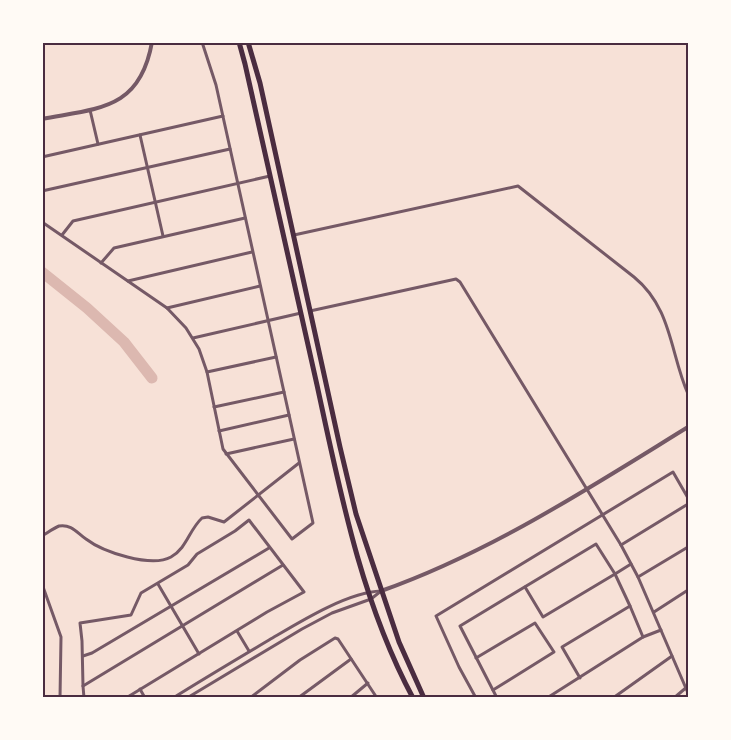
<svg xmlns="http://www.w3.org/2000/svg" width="731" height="740" font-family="Raleway,sans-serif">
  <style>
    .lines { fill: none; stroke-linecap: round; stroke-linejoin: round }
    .river { stroke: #dcb8b0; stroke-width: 11 }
    .minor { stroke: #755966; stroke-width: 3 }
    .tertiary { stroke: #755966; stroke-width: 4 }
    .trunk { stroke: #4a2c40; stroke-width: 5 }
    .neatline { fill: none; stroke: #4a2c40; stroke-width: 2 }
  </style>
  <rect width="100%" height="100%" fill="#f7e1d7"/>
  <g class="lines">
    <polyline class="river" points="42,272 87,308 124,342 152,378"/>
    <g class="minor">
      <polyline points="90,110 98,144"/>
      <polyline points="140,135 163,236"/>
      <polyline points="42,157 223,116"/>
      <polyline points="42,191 230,149"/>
      <polyline points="42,222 167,308 186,328 199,349 207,372 223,449 292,539 313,523 216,85 202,42"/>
      <polyline points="62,235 73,221 270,176"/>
      <path d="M294,235l224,-49 116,91c38,31 36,76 54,117"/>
      <polyline points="101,263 114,248 245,218"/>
      <polyline points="128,281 252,252"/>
      <polyline points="167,308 260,286"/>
      <polyline points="310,311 456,279 460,282 621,545 638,577 688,693"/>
      <polyline points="193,338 301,313"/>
      <polyline points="207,372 276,357"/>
      <polyline points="214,407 284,392"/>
      <polyline points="219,431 289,415"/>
      <polyline points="226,454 294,439"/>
      <path d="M42,536c5,-3 12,-8 17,-10 13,-2 18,7 27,13 17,13 65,29 85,18 16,-9 18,-27 31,-39l6,-1 16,5 75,-59"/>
      <polyline points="621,545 688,504"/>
      <polyline points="638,577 688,547"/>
      <polyline points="42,584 61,637 60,698"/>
      <polyline points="158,584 199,654"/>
      <polyline points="525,587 543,617 615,574 630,606"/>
      <polyline points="654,612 688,590"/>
      <polyline points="237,631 249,651"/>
      <polyline points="83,656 92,653 269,548"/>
      <polyline points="476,658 535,623 554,652 493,690"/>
      <polyline points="580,678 562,647 630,606 643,637"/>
      <polyline points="83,686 283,565"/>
      <polyline points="140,689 145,698"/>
      <polyline points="84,698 83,686 82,641 80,623 131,615 141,593 188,565 197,554 235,531 249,520 304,592 267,612 126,698"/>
      <path d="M173,698c32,-20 64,-39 96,-58 29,-17 78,-48 112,-49"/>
      <polyline points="187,698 302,629 332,613 371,599 381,591"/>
      <polyline points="250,698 300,660 335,638 338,639 377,698"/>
      <polyline points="298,698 351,659"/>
      <polyline points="350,698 368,683"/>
      <polyline points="476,698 459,667 436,616 673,472 688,498"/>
      <polyline points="497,698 460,626 596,544 615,574 631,564"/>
      <polyline points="547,698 643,637 661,630"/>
      <polyline points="613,698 672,656"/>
      <polyline points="674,698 688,686"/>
    </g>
    <g class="tertiary">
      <path d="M42,119c57,-11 98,-9 110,-77"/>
      <path d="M381,591c110,-39 208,-103 307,-164"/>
    </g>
    <g class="trunk">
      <path d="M239,42l6,22c24,107 48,214 72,321 23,106 44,216 96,313"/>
      <polyline points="248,42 260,83 340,447 356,514 399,642 424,698"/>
    </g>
  </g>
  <rect width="731" height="740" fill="none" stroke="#fffaf5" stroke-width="88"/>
  <rect x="44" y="44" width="643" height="652" class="neatline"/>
</svg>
